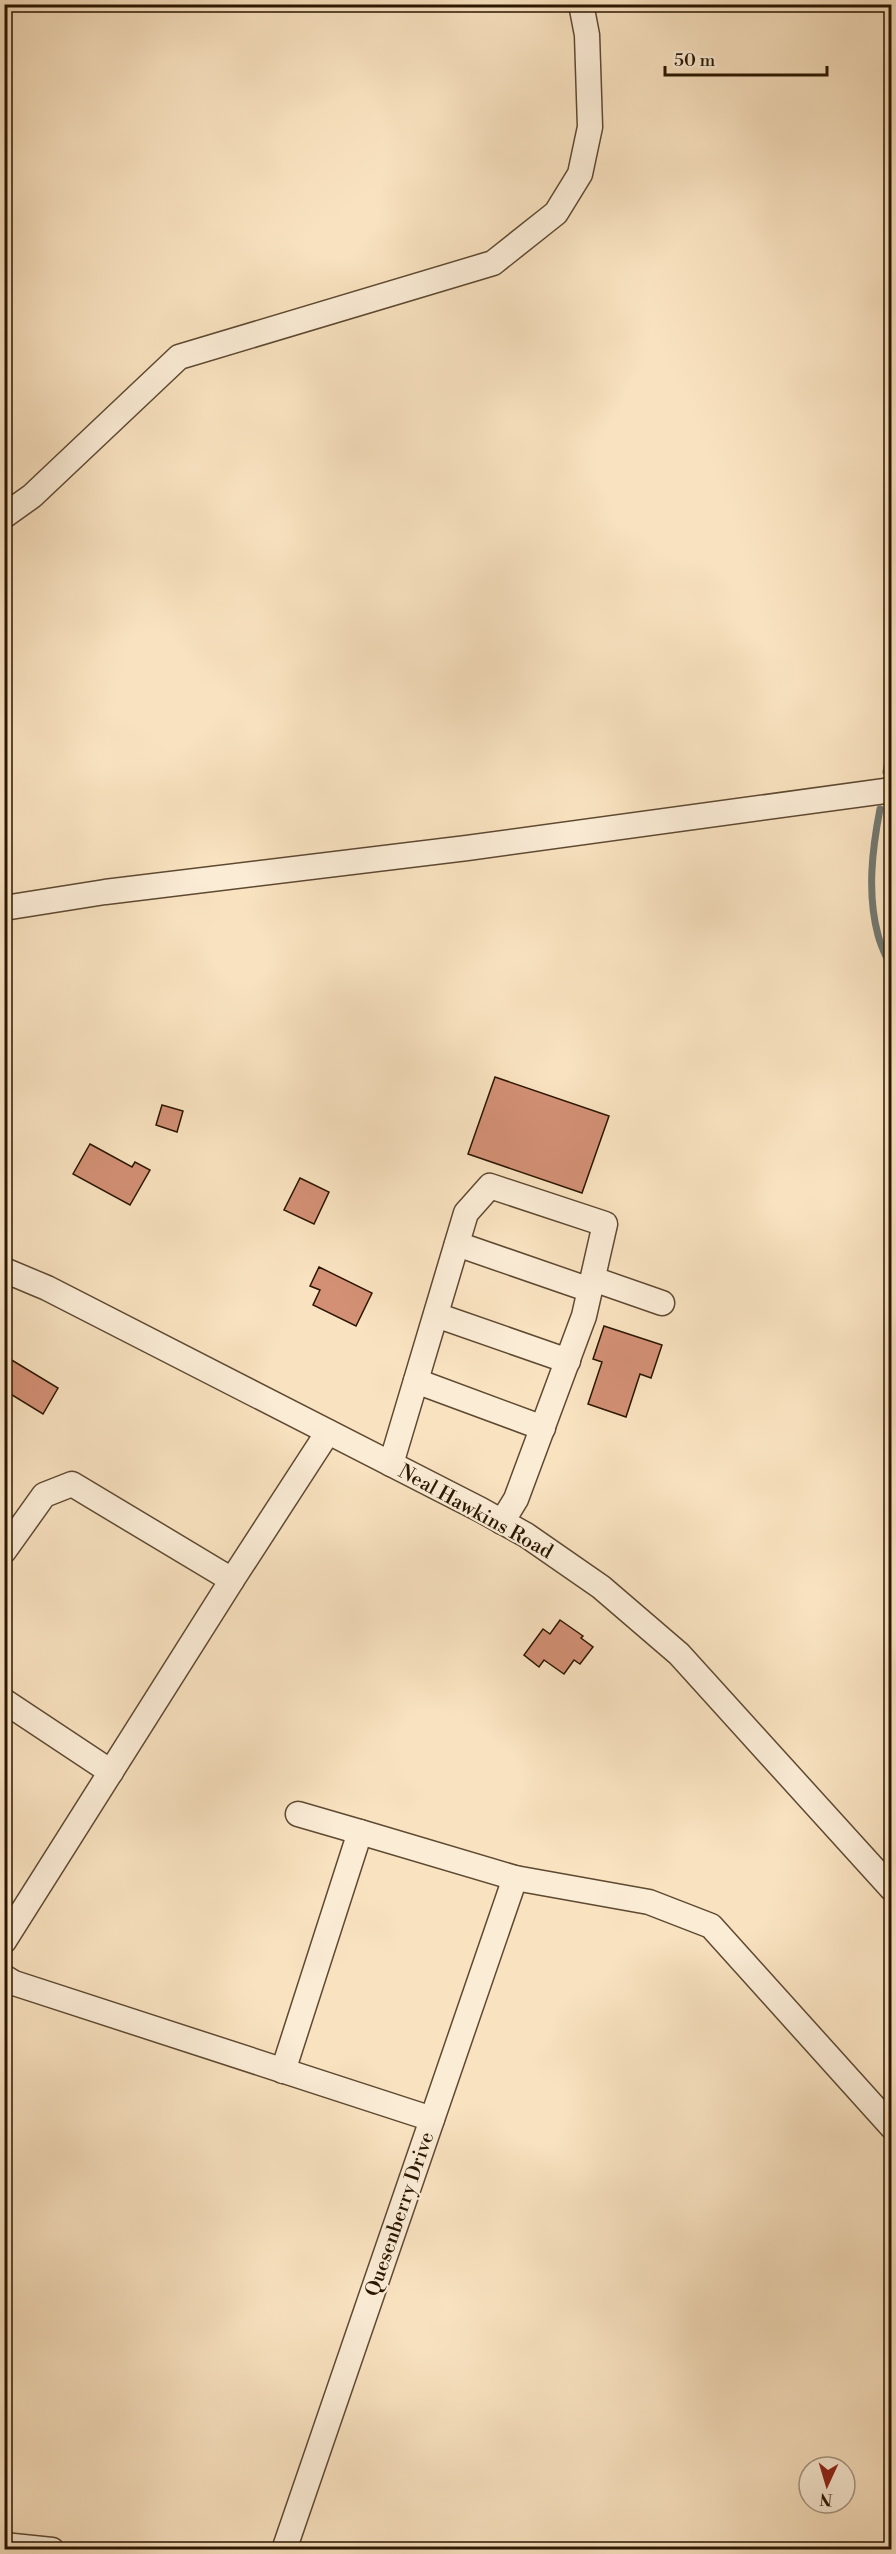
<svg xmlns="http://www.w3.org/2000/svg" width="896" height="2554" font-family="'Libre Bodoni',serif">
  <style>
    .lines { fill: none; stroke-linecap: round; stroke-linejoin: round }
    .stream { stroke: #727971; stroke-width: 7 }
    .building { fill: #d39075; stroke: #2a1601; stroke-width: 1.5 }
    .minor-casing { stroke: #5e4931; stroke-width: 27 }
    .minor { stroke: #fbecd6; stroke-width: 24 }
    .labels { text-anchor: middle; stroke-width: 4.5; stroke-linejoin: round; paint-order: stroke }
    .street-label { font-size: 20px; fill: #2a1601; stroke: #fbecd6 }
  </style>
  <rect width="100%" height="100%" fill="#f9e2c0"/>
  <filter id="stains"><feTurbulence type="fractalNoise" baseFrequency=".00333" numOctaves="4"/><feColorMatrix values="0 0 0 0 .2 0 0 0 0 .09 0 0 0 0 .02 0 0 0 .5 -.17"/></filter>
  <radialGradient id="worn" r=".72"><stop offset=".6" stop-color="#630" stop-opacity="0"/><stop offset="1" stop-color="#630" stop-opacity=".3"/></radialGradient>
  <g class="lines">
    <g class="stream">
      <polyline points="886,772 892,740"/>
      <path d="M880,809c-8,41 -13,85 -2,126 3,12 9,23 14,35"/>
    </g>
  </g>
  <g class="building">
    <polygon points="495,1077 609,1116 582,1193 468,1154"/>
    <polygon points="162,1105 183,1111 177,1132 156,1125"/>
    <polygon points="90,1144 132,1167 135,1162 150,1170 130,1205 73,1174"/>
    <polygon points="300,1178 329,1192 314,1224 284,1210"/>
    <polygon points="319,1267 372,1293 356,1326 313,1305 320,1290 310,1286"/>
    <polygon points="604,1326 662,1345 651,1378 640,1374 626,1417 588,1404 602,1362 593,1359"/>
    <polygon points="10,1359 58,1388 43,1414 4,1390 4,1369"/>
    <polygon points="560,1620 583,1636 581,1638 593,1647 580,1664 574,1660 564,1674 544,1660 539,1667 524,1655 543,1629 550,1634"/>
  </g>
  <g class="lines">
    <g class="minor-casing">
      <g id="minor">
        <polyline points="4,516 32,496 179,357 493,263 556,213 580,174 590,127 587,35 581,4"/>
        <polyline points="4,908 105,892 467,848 892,790"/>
        <polyline points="457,1244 590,1290"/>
        <polyline points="4,1270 47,1288 481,1510 526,1535 601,1587 679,1654 892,1889"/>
        <polyline points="593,1279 662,1303"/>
        <polyline points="436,1315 568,1361"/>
        <polyline points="416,1381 543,1428"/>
        <polyline points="391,1464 466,1213 490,1186 605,1224 584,1316 516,1499 502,1522"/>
        <polyline points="4,1551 44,1495 72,1484 232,1580 328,1432"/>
        <polyline points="4,1701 111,1772"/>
        <polyline points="298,1814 360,1832"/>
        <polyline points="4,1941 232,1580"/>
        <polyline points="4,1977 14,1983 432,2119"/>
        <polyline points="283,2071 360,1832 515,1878 649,1902 711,1926 892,2127"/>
        <polyline points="4,2545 52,2550"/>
        <polyline points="284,2550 515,1878"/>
      </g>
    </g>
    <use href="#minor" class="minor"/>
  </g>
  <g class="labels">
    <g class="street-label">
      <text transform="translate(476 1511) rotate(29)" y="7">Neal Hawkins Road</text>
      <text transform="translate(399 2214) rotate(-71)" y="7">Quesenberry Drive</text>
    </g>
  </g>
  <rect width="896" height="2554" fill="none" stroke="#f9e2c0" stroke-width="24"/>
  <rect x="6" y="6" width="884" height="2542" fill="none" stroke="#2a1601" stroke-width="3"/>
  <rect x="12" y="12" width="872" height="2530" fill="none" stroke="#2a1601" stroke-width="1.5"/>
  <g transform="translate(827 2485) rotate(184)"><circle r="28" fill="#fbecd6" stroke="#a79681" stroke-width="1.5"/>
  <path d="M0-4.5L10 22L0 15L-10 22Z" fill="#8f2418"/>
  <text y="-9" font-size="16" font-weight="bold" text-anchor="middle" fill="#2a1601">N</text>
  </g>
  <path d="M665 66v9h162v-9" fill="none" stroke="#2a1601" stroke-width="3"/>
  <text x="674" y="66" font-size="18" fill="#2a1601" stroke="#fbecd6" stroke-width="4.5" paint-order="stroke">50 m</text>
  <rect width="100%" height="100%" filter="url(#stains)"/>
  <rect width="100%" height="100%" fill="url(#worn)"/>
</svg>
